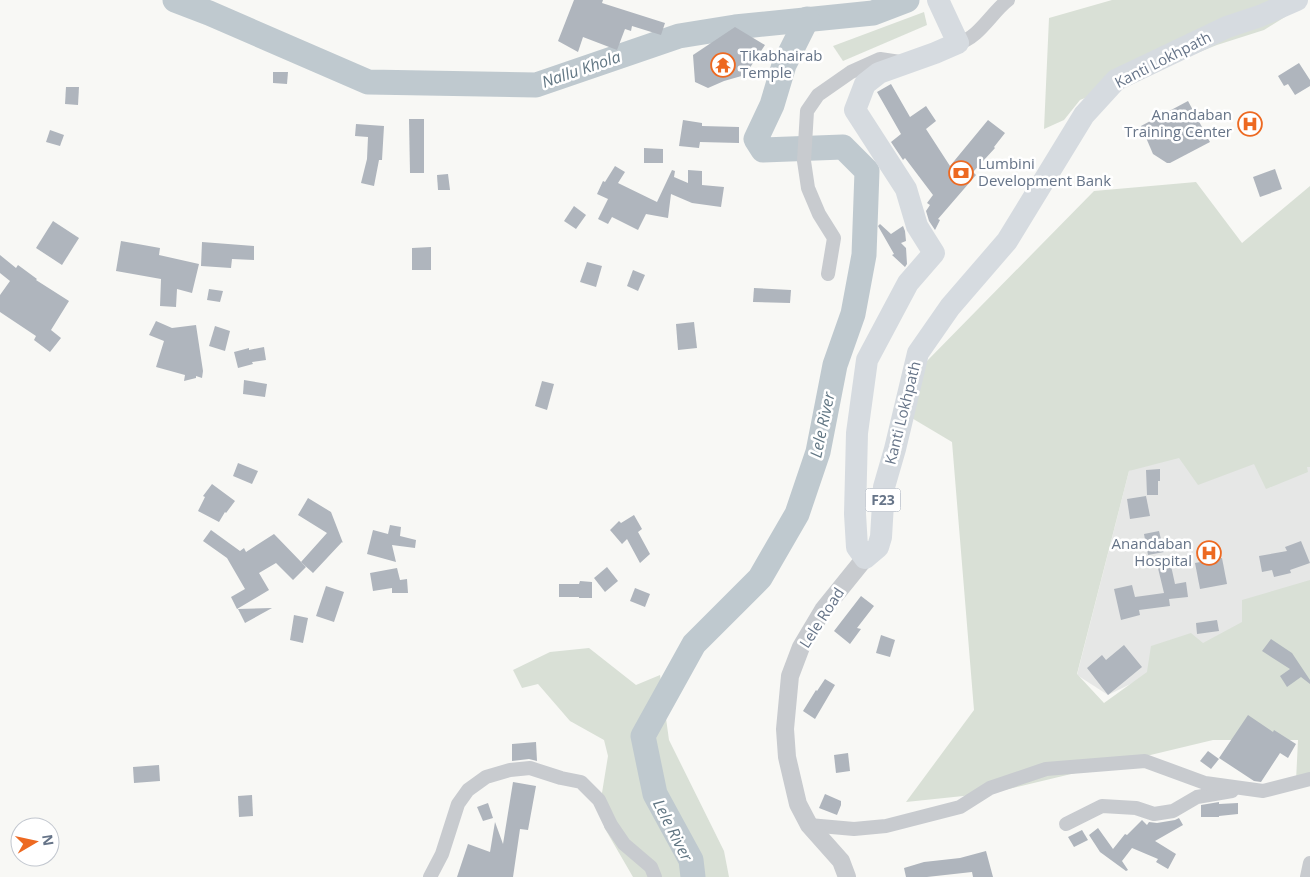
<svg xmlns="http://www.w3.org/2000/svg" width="1310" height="877" font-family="'Open Sans',sans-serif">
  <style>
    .built { fill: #e6e7e6 }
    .green { fill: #d9e0d6 }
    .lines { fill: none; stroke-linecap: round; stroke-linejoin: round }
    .river { stroke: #bfc9cf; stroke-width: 25 }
    .building { fill: #afb5bd }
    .minor { stroke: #c8cbcf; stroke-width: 14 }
    .tertiary { stroke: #c8cbcf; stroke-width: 18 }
    .primary { stroke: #d6dbe0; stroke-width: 22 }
    .labels { text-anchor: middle; stroke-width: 5; stroke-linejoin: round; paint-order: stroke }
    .shield { fill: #fff; stroke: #949eac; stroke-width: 1 }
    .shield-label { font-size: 14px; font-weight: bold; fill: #667488 }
    .poi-label { font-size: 15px; fill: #667488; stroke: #fff; text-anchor: start }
    .street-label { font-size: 15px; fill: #667488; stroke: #fff }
    .water-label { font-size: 16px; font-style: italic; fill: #617683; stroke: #fff }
  </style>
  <rect width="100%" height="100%" fill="#f8f8f5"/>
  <polygon class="built" points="1310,379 1310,594 1253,624 1108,695 1077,675 1129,471"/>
  <g class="green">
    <polygon points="1112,0 1304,0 1285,17 1264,30 1217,45 1080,100 1064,120 1044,129 1049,18"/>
    <polygon points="924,12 927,25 843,61 833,46"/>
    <polygon points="1196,182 1242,243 1310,186 1310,467 1307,467 1308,472 1266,489 1254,464 1198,485 1179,458 1129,471 1077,674 1104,703 1147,672 1151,646 1191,633 1203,643 1242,622 1242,600 1310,580 1310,777 1296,781 1298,740 1213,740 992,793 906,802 974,710 952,442 910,417 925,363 1094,191"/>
    <polygon points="589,648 636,685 660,675 669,740 724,851 729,877 633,877 604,827 612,824 601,799 608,756 604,740 570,721 538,684 522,688 513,670 550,652"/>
  </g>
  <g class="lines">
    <g class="river">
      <polyline points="175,0 209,13 368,82 536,85 679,36 735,27 873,13 907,0"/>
      <polyline points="693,877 691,860 655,794 643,736 694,644 760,578 797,514 818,452 835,365 853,314 864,255 867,171 843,147 763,150 756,139 772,105 784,65 807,19"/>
    </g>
  </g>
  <g class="building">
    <polygon points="574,0 603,0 602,3 665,23 661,35 632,26 631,31 625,29 617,50 583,37 578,52 558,41"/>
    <polygon points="735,27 765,45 745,75 724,81 708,88 695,82 693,55"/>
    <polygon points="1299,63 1310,80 1310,86 1295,95 1288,84 1284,86 1278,76"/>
    <polygon points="273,72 288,72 287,84 273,83"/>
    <polygon points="891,84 910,117 926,106 936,121 926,129 950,166 988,120 1005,133 994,147 995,148 973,172 976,175 938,219 940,220 935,230 929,221 926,211 930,205 927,203 933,195 905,158 903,160 891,142 901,134 877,92"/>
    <polygon points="66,87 79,87 78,105 65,104"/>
    <polygon points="1188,101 1210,142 1170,163 1167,163 1153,154 1141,126"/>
    <polygon points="409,119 424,119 424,173 410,173"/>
    <polygon points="683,120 702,123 702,126 739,127 739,143 700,142 699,148 679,146"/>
    <polygon points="356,124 384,126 382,160 379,160 374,186 361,183 367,159 368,137 355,136"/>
    <polygon points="50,130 64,135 60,146 46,142"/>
    <polygon points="644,148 663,149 663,163 644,163"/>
    <polygon points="615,166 625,172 618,183 657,202 672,170 675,171 674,177 688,183 688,170 702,171 702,185 724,187 721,207 692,203 671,194 668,218 646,214 638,230 612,217 608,224 598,219 608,199 597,194 603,181 605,182"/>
    <polygon points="1275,169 1282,189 1260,197 1253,177"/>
    <polygon points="448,174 450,190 438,190 437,175"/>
    <polygon points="574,206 586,215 576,229 564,221"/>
    <polygon points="53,221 79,238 62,265 36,248"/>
    <polygon points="880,224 891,234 903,226 905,231 906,241 901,243 906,248 907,264 905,267 892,255 894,254 878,226"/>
    <polygon points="121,241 160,248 159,255 199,264 192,293 177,289 176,307 160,306 161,279 116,271"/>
    <polygon points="202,242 254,246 254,260 232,259 231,268 201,266"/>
    <polygon points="431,247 431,270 412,270 412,248"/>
    <polygon points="0,255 16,268 18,265 37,279 36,280 69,301 51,330 61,338 50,352 34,340 36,336 0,312 0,295 10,281 0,273"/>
    <polygon points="587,262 602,266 596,287 580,282"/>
    <polygon points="633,270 645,275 638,291 627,286"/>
    <polygon points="754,288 791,290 790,303 753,302"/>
    <polygon points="209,289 223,291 220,302 207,300"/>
    <polygon points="156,321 172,328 196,325 203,371 202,378 196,376 196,378 184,381 185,375 156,367 164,341 149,335"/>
    <polygon points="694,322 697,348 678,350 676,324"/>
    <polygon points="215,326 230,331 225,351 209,346"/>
    <polygon points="264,347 266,360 252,362 253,364 238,368 234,352 249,348 249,350"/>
    <polygon points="244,380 267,384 265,397 243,394"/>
    <polygon points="542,381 554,384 547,410 535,406"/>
    <polygon points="238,463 258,471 252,484 233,476"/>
    <polygon points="1160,469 1160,481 1158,481 1158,495 1147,495 1146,470"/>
    <polygon points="212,484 235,501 226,513 225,512 219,522 198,511 205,497 203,496"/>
    <polygon points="1146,496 1150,516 1130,519 1127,499"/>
    <polygon points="308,498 331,512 343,543 342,542 313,573 301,562 327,533 298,515"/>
    <polygon points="634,515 642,529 638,532 650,554 640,563 627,539 622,544 610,530 619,521 621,523"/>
    <polygon points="390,525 401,527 400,536 416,540 415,548 392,545 396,562 367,554 373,530 388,534"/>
    <polygon points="211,530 240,551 244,548 246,552 274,534 306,567 293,580 276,563 259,573 269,590 237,609 231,597 245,589 227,558 203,541"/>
    <polygon points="1159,531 1164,552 1148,555 1144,534"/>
    <polygon points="1301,541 1310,563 1290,570 1291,573 1274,577 1272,570 1262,572 1259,556 1287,551 1285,547"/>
    <polygon points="1222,558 1227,584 1200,589 1195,563"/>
    <polygon points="1170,561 1175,584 1186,582 1188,597 1169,599 1170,606 1139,610 1140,615 1121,620 1114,589 1132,585 1135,597 1164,593 1157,564"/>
    <polygon points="607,567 618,581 605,592 594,578"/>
    <polygon points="397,568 400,580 407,579 408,593 392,593 392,588 373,591 370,573"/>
    <polygon points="580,581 592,582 592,598 579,598 579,597 559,597 559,584 579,584"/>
    <polygon points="326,586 344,592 334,622 316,616"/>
    <polygon points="635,588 650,594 645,607 630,601"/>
    <polygon points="861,596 874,606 857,628 861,629 850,644 834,631"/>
    <polygon points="272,608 245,623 238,609"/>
    <polygon points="294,615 308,618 303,643 290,640"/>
    <polygon points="1217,620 1219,631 1197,634 1196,623"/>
    <polygon points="881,635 895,640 890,657 876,653"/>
    <polygon points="1271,639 1292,653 1310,680 1310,684 1301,677 1287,687 1280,676 1290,669 1262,651"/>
    <polygon points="1124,645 1142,667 1108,695 1087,668 1102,655 1106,660"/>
    <polygon points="825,679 835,685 815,719 803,711 816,690 817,691"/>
    <polygon points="1248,715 1273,732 1274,730 1296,744 1288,758 1280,753 1261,782 1254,781 1219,758"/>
    <polygon points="536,742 537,761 529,759 512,761 512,744"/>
    <polygon points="1208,751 1219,759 1211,769 1200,761"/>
    <polygon points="848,753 850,771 836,773 834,755"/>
    <polygon points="159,765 160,781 134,783 133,767"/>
    <polygon points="513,782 536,786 528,830 520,829 513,877 457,877 468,844 490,852 495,822 503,844"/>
    <polygon points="825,794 841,801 841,805 837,815 819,808"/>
    <polygon points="252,795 253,816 239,817 238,796"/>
    <polygon points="1219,802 1219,804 1238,803 1238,814 1219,816 1219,817 1201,817 1201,805"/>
    <polygon points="488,803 493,818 483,821 477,807"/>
    <polygon points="1179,818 1183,825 1155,841 1176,854 1168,869 1156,862 1158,859 1132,848 1122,861 1128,870 1126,871 1100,852 1089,835 1098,828 1113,849 1125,834 1127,835 1142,820 1147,825 1149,822 1157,823 1175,820"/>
    <polygon points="1082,830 1088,840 1074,847 1068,837"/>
    <polygon points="986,851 993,877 973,877 972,872 927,877 906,877 904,868 924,862 960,858"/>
  </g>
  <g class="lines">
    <g class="minor">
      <path d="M958,43c20,-4 34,-31 50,-43"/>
      <polyline points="828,274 834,238 819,214 808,188 804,161 807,111 818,95 851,72 880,59 900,62"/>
      <polyline points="1066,824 1102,806 1136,808 1154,814 1173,811 1197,797 1232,791"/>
      <polyline points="809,825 854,829 886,826 960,807 990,788 1046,769 1145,761 1205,783 1263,791 1310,779"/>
      <polyline points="430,877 442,854 458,804 468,790 486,777 510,770 530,768 561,778 581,782 599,800 611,825 624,844 651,867 655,877"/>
      <polyline points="1307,877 1310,863"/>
    </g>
    <polyline class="tertiary" points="847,877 841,861 809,825 798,804 787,757 785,729 790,676 801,647 823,610 865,558"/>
    <polyline class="primary" points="938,0 958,43 935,53 879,73 865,84 855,110 906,189 917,226 934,253 908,283 867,360 857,433 855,514 857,547 865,558 878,547 881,537 884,487 895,449 918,353 950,307 1007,241 1084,115 1116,80 1227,27 1260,16 1297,0"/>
  </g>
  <defs>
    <g id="temple-ring" transform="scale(1.25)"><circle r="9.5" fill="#fff" stroke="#ed6921" stroke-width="1.5"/><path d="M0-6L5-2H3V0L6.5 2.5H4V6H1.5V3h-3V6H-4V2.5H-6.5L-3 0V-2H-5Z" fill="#ed6921"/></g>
    <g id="hospital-ring" transform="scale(1.25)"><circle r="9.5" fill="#fff" stroke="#ed6921" stroke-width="1.5"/><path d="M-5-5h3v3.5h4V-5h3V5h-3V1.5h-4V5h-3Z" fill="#ed6921"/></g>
    <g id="bank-ring" transform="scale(1.25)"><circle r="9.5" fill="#fff" stroke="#ed6921" stroke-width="1.5"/><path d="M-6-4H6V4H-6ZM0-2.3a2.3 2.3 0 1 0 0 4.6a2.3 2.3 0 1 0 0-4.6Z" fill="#ed6921"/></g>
  </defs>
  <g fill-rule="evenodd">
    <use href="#temple-ring" x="723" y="65"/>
    <use href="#hospital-ring" x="1250" y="124"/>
    <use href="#bank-ring" x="961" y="173"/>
    <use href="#hospital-ring" x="1209" y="553"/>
  </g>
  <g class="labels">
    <rect class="shield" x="865.5" y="488.5" width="35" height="23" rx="4"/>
    <g class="shield-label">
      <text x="883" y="505">F23</text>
    </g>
    <g class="poi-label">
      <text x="740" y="61">Tikabhairab<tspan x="740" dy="17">Temple</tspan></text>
      <text x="1232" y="120" text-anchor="end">Anandaban<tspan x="1232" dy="17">Training Center</tspan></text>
      <text x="978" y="169">Lumbini<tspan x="978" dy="17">Development Bank</tspan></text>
      <text x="1192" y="549" text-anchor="end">Anandaban<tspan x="1192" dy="17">Hospital</tspan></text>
    </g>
    <g class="street-label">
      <text transform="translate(1163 60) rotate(-27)" y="5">Kanti Lokhpath</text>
      <text transform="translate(903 413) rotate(-76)" y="5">Kanti Lokhpath</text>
      <text transform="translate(822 618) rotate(-57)" y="5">Lele Road</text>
    </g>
    <g class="water-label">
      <text transform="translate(581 69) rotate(-19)" y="6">Nallu Khola</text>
      <text transform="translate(822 425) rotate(-78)" y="6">Lele River</text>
      <text transform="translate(673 830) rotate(63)" y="6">Lele River</text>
    </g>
  </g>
  <g transform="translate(35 842) rotate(81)"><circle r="24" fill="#ffffff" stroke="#c2c7cf"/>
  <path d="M0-4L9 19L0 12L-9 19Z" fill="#ed6921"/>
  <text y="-8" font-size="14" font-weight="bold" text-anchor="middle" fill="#667488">N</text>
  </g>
</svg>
